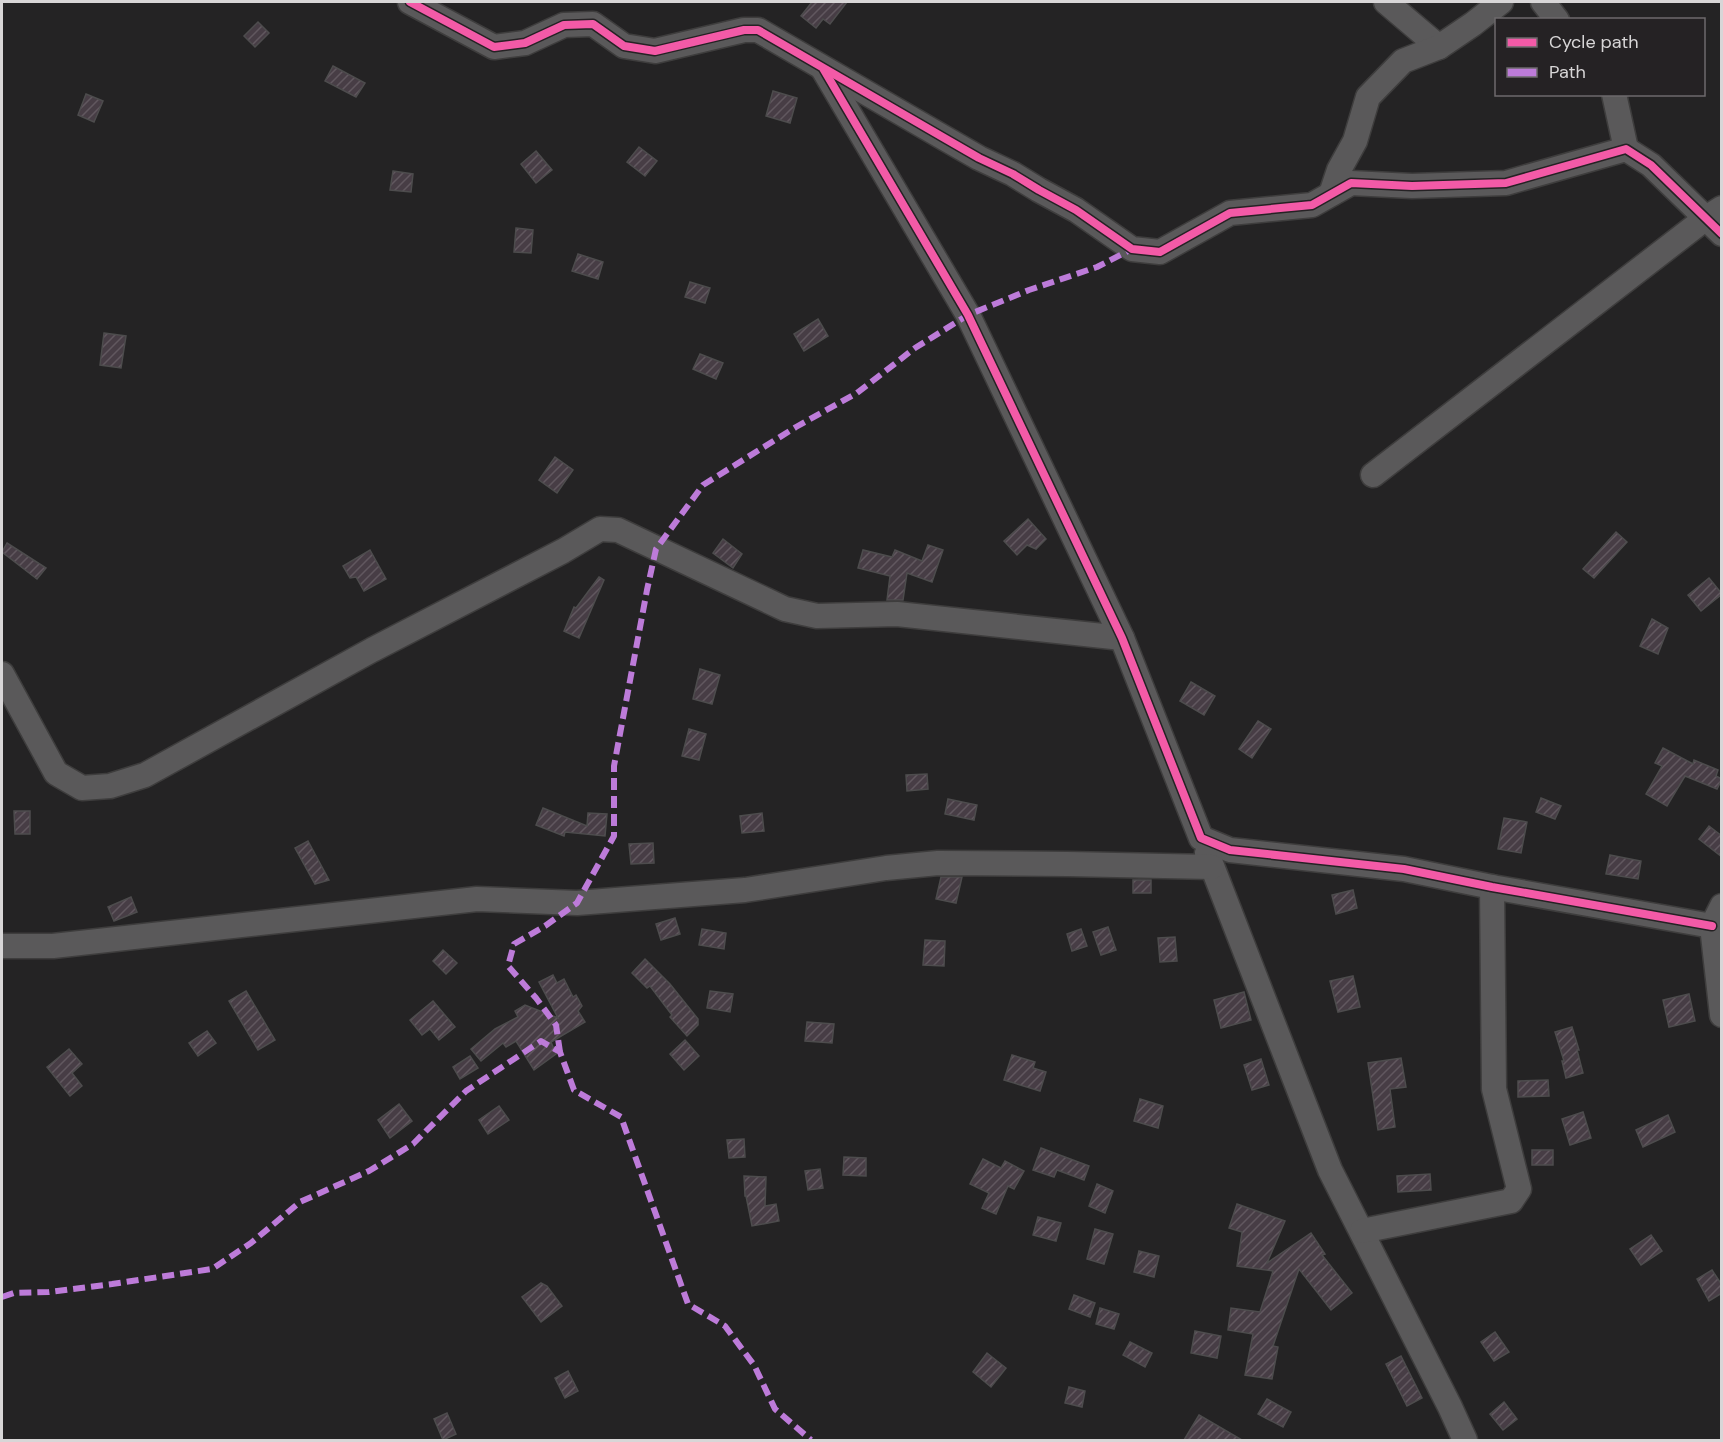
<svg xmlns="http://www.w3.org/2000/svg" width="1723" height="1442" font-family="'DM Sans',sans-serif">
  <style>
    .building { fill: url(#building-hatch); stroke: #4d4c4d; stroke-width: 1.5 }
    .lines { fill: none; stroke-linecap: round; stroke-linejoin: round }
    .street-casing { stroke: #3e3d3d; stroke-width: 27 }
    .street { stroke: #5a595a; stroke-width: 24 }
    .quiet { stroke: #bd7bd9; stroke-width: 6; stroke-dasharray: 12 6; stroke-linecap: butt }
    .cycleway-casing { stroke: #252224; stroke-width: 11 }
    .cycleway { stroke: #f35aa7; stroke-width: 8 }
  </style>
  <defs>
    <pattern id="building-hatch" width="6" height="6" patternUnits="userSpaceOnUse" patternTransform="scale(1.5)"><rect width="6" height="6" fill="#473d45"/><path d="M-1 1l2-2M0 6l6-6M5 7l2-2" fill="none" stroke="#61585f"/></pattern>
  </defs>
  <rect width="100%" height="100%" fill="#242324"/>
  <g class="building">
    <polygon points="812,2 847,2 830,24 823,19 816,28 801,16"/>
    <polygon points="258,22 269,33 255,47 244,36"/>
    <polygon points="333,66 365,83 356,97 325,81"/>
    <polygon points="773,91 797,98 790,123 766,116"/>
    <polygon points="86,94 103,101 94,122 78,115"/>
    <polygon points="639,147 657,161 645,176 627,162"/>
    <polygon points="536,151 552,170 536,183 521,164"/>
    <polygon points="393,171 413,174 411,192 390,190"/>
    <polygon points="516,228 533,230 531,253 514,252"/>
    <polygon points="578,254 603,262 598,279 572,271"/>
    <polygon points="690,282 710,288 705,303 685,297"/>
    <polygon points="818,319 828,336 804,351 794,334"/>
    <polygon points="104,333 126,336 121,368 100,365"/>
    <polygon points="700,354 723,363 716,379 693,369"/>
    <polygon points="555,457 573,470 557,493 539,480"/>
    <polygon points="1028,519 1046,539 1036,549 1027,545 1017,555 1004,541"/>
    <polygon points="1616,532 1627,542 1594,578 1583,569"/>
    <polygon points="723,539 742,554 733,568 713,553"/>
    <polygon points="7,543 46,568 37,579 2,552"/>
    <polygon points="928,545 943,550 932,582 907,573 903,600 887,600 890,576 858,568 863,550 892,557 895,550 922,561"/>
    <polygon points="370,550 386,579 364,591 356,577 350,578 343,566"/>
    <polygon points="599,577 604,580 579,638 564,631 574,607 576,608"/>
    <polygon points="1709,578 1722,594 1701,611 1688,595"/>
    <polygon points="1652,619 1668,628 1658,654 1640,646"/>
    <polygon points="700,669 720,675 712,704 693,699"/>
    <polygon points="1191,682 1215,696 1204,715 1180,701"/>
    <polygon points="1258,721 1271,729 1252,758 1239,749"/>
    <polygon points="689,729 706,734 699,760 682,756"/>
    <polygon points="1663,748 1693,764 1694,760 1718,770 1716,776 1722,779 1717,789 1685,776 1667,806 1646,794 1662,766 1655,763"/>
    <polygon points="927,774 928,789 907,791 906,775"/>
    <polygon points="1541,798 1561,806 1555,819 1536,812"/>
    <polygon points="948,799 977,805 974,820 945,814"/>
    <polygon points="543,808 587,826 588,813 607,814 605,836 565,832 564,836 536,825"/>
    <polygon points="14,811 30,811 30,834 15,834"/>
    <polygon points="762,813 764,831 742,833 740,816"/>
    <polygon points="1504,818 1527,822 1521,853 1498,849"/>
    <polygon points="1709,826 1722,836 1722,857 1699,839"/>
    <polygon points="308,841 329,880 315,884 295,848"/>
    <polygon points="653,843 654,863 631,864 629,844"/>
    <polygon points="1610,855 1641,861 1638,879 1606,874"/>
    <polygon points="941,877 962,877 956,903 936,899"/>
    <rect x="1133" y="880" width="18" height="13"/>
    <polygon points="1353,890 1357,908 1336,914 1332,895"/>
    <polygon points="131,897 137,912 114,921 108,907"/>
    <polygon points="675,918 680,934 661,940 656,924"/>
    <polygon points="1108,927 1116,950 1101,955 1093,932"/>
    <polygon points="702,929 726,933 724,949 699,945"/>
    <polygon points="1081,929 1087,946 1072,951 1067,934"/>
    <polygon points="1175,937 1177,961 1160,962 1158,938"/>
    <polygon points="925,940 945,941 944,966 923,965"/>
    <polygon points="443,950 457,963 446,974 433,961"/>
    <polygon points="645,959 670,984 698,1019 698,1025 687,1036 670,1017 672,1015 650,986 647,988 632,973"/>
    <polygon points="553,975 557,983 564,979 573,997 576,995 582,1006 578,1011 585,1022 551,1042 556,1054 534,1070 516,1041 506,1047 503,1043 481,1061 471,1049 495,1029 518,1017 515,1011 525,1005 558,1018 539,982"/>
    <polygon points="1353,976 1360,1007 1338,1012 1330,981"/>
    <polygon points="246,991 275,1040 258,1050 229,1001"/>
    <polygon points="710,991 733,994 730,1012 707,1008"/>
    <polygon points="1244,992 1251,1020 1221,1028 1214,1000"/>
    <polygon points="1689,994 1695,1021 1669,1027 1663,1000"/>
    <polygon points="433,1001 455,1027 439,1040 430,1029 422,1035 410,1020"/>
    <polygon points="807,1022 834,1024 832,1043 805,1041"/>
    <polygon points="1572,1027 1579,1050 1577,1050 1583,1073 1566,1078 1562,1061 1564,1061 1555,1032"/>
    <polygon points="207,1031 216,1043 198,1056 189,1043"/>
    <polygon points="685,1040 699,1056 684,1070 670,1054"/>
    <polygon points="69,1049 82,1064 72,1073 82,1086 70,1096 47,1067"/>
    <polygon points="1012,1055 1035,1062 1033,1068 1046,1072 1040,1091 1004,1080"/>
    <polygon points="470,1056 478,1068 460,1079 453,1067"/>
    <polygon points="1401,1058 1406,1087 1390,1089 1395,1127 1378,1130 1368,1063"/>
    <polygon points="1261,1059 1269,1085 1252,1090 1244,1065"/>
    <polygon points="1548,1080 1549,1096 1518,1097 1518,1081"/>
    <polygon points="1140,1099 1163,1106 1158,1128 1134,1121"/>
    <polygon points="399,1104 412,1121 390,1138 378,1120"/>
    <polygon points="499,1106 509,1120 488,1134 479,1120"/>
    <polygon points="1583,1112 1591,1138 1570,1145 1562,1119"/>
    <polygon points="1668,1115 1675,1132 1643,1147 1636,1130"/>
    <polygon points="744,1139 745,1157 729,1158 727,1140"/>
    <polygon points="1041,1148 1089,1166 1084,1180 1057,1170 1054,1177 1033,1170"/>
    <rect x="1532" y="1150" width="21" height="15"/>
    <polygon points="844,1157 866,1158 866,1176 843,1175"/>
    <polygon points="983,1159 1001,1168 1005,1161 1024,1171 1014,1189 1008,1186 996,1214 982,1208 989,1193 970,1184"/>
    <polygon points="820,1169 823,1188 808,1190 805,1171"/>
    <polygon points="1430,1174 1431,1190 1398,1192 1397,1176"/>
    <polygon points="744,1176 766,1177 765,1206 776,1204 779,1221 752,1226 746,1196 745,1196"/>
    <polygon points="1097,1184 1113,1191 1105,1213 1089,1206"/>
    <polygon points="1237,1204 1285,1221 1267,1263 1311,1233 1325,1254 1322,1255 1352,1293 1331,1310 1299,1269 1273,1346 1278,1347 1272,1379 1245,1375 1253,1334 1228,1330 1231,1308 1260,1312 1273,1271 1237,1266 1242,1232 1229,1228"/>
    <polygon points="1038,1217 1061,1223 1056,1241 1033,1235"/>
    <polygon points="1095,1229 1113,1234 1104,1264 1087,1259"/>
    <polygon points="1651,1235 1662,1251 1641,1265 1630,1249"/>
    <polygon points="1139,1251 1159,1256 1154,1277 1134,1272"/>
    <polygon points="1712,1270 1722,1285 1722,1293 1709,1301 1697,1279"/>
    <polygon points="541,1283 547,1286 562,1306 541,1322 522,1297"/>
    <polygon points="1074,1295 1095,1303 1090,1317 1069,1309"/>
    <polygon points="1100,1308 1119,1314 1114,1329 1096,1324"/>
    <polygon points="1195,1331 1221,1336 1217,1358 1191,1353"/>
    <polygon points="1495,1332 1509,1352 1494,1361 1481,1342"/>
    <polygon points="1130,1342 1152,1353 1145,1367 1123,1355"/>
    <polygon points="987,1353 1006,1368 991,1387 973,1372"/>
    <polygon points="1401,1356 1422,1398 1407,1406 1386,1364"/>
    <polygon points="568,1371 578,1391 565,1398 555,1378"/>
    <polygon points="1069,1387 1085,1391 1082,1407 1065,1403"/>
    <polygon points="1267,1399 1291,1412 1283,1427 1258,1414"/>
    <polygon points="1504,1402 1517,1419 1503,1430 1490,1414"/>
    <polygon points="447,1413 456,1434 443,1440 434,1419"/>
    <polygon points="1199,1415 1242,1440 1184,1440"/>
  </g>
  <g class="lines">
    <g class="street-casing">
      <g id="street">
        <polyline points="410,2 494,47 525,43 564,25 593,24 624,46 655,51 744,30 758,30 946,139 979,158 1013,174 1039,190 1076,210 1132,249 1160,252 1230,213 1312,205 1351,183 1412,186 1506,183 1626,149 1651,165 1722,234"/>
        <polyline points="1386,2 1439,47"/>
        <polyline points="1543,2 1557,20"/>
        <polyline points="823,69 968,315 1122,638 1201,838 1230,850 1404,869 1492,887 1712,926"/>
        <polyline points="1614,94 1626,149"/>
        <polyline points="1331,194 1339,170 1355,141 1368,97 1403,61 1439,47 1473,24 1501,2"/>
        <polyline points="1373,475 1706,218 1722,208"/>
        <polyline points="2,674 56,773 82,788 110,786 145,775 372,650 563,551 600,529 618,530 785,609 817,616 897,614 1122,638"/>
        <polyline points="1207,853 1330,1170 1450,1407 1465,1440"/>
        <polyline points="1722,906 1712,926 1722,1015"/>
        <polyline points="2,946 53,946 477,899 577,903 745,890 886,868 938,863 1068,864 1212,867"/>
        <polyline points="1362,1231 1511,1201 1519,1189 1494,1089 1492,887"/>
      </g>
    </g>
    <use href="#street" class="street"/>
    <g class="quiet">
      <polyline points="560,1052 556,1025 536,998 508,966 514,944 545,926 577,903 614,836 614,766 647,590 656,549 703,485 796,427 857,393 915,348 968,315 1029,290 1097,267 1132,249"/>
      <polyline points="2,1297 14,1293 49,1292 112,1284 212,1269 251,1243 300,1202 369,1171 413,1144 466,1091 541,1041 560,1052 574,1090 621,1117 688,1304 725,1326 754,1365 775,1409 811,1440"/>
    </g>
    <g class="cycleway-casing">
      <g id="cycleway">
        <polyline points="410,2 494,47 525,43 564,25 593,24 624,46 655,51 744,30 758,30 946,139 979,158 1013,174 1039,190 1076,210 1132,249 1160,252 1230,213 1312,205 1351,183 1412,186 1506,183 1626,149 1651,165 1722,234"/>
        <polyline points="824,70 968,315 1122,638 1201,838 1230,850 1404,869 1492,887 1712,926"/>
      </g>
    </g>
    <use href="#cycleway" class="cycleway"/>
  </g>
  <rect width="1723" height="1442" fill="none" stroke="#d8d6d7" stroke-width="6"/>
  <rect x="1495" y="18" width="210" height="78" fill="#252224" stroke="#6d6a6c" stroke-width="1.5"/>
  <rect x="1507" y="38" width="30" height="9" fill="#f35aa7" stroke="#6d6a6c" stroke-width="1.5"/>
  <text x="1549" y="48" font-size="18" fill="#d8d6d7">Cycle path</text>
  <rect x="1507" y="68" width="30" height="9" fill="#bd7bd9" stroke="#6d6a6c" stroke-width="1.5"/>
  <text x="1549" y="78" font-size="18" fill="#d8d6d7">Path</text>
</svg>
